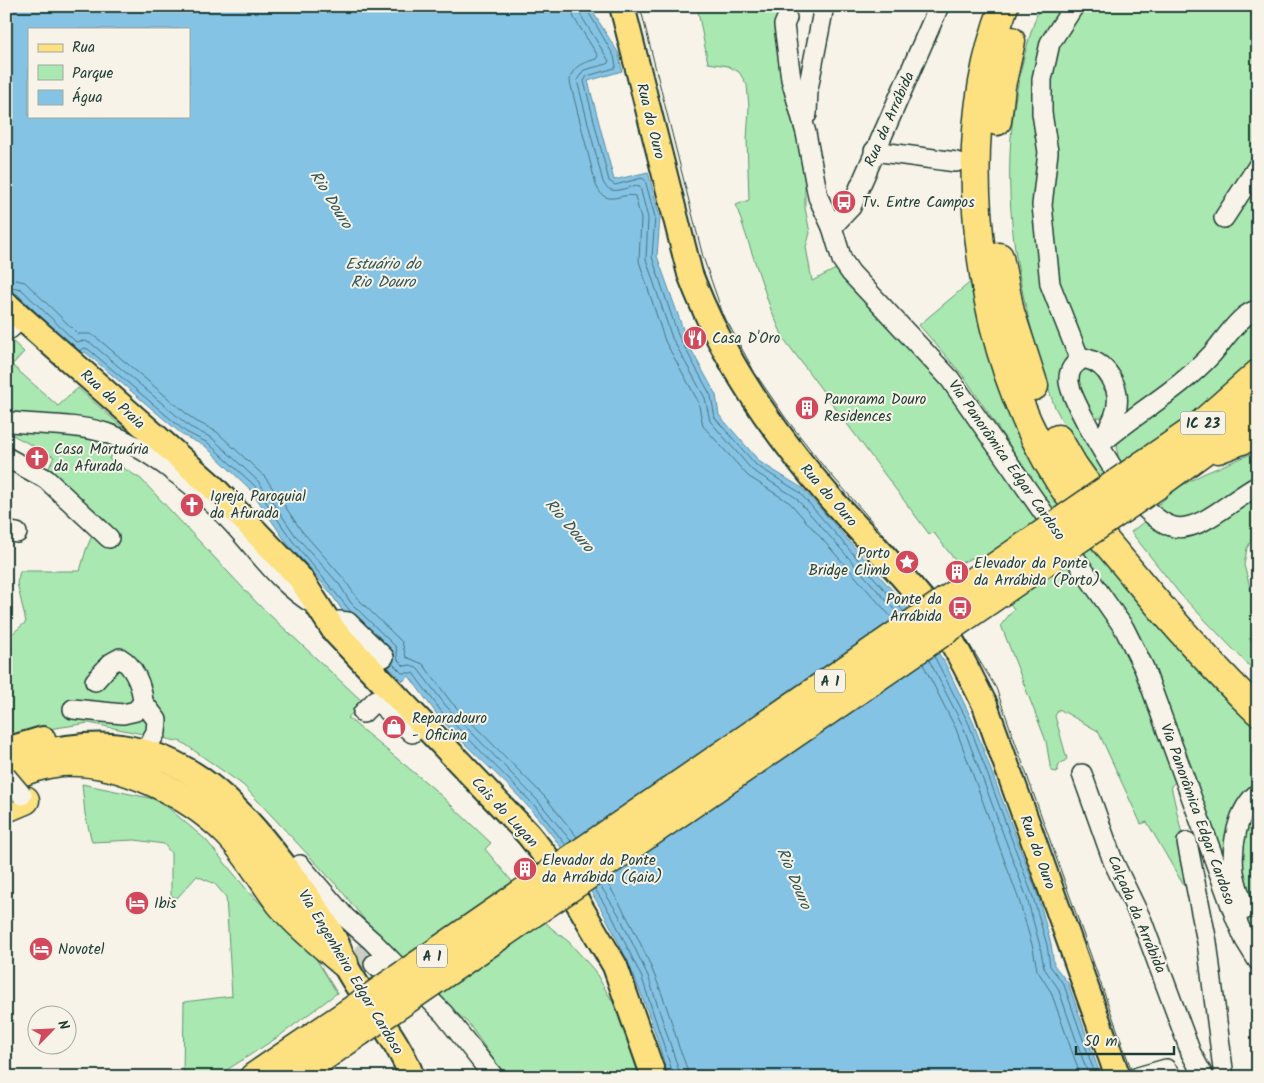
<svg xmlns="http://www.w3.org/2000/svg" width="1264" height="1083" font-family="Kalam,sans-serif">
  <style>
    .green { fill: #a9e8b0; stroke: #649272 }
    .water { fill: #85c3e5; stroke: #5c8d9e; fill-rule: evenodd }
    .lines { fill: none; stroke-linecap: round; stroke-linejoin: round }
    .shore { stroke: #48737b; stroke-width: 1 }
    .minor-tunnel { stroke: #cccfc4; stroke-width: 19; stroke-dasharray: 19 9; stroke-linecap: butt }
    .minor-casing { stroke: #1f3d34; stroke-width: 22 }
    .major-casing { stroke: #1f3d34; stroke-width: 28 }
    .highway-casing { stroke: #1f3d34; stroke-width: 31 }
    .minor { stroke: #f7f3e8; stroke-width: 19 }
    .major { stroke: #fde080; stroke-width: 24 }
    .highway { stroke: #fde080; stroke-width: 28 }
    .tram { stroke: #1f3d34; stroke-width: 1 }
    .minor-bridge-casing { stroke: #1f3d34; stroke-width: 22; stroke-linecap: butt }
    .highway-bridge-casing { stroke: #1f3d34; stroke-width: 31; stroke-linecap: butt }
    .minor-bridge { stroke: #f7f3e8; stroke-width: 19 }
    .highway-bridge { stroke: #fde080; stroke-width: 28 }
    .labels { text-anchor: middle; stroke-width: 4; stroke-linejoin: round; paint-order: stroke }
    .shield { fill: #f7f3e8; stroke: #60746a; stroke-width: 1 }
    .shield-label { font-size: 14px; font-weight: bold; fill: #1f3d34 }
    .street-label { font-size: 15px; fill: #1f3d34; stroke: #f7f3e8 }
    .poi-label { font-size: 15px; fill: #1f3d34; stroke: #f7f3e8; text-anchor: start }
    .water-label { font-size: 16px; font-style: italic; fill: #335857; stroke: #f7f3e8 }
  </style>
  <rect width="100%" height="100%" fill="#f7f3e8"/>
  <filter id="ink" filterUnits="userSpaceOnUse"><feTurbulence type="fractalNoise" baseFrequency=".02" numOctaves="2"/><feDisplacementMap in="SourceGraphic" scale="10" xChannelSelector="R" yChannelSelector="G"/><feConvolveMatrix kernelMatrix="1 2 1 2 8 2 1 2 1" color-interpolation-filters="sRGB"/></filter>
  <g filter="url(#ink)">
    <g class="green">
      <polygon points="697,6 784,6 805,180 805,208 810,233 806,247 812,281 838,268 961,404 1111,622 1133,661 1175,776 1175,782 1171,786 1193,883 1184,886 1147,822 1141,824 1098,731 1059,709 1055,716 1067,759 1059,765 1057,772 1051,771 1046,741 1001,625 1014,609 975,557 958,564 934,533 929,534 784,339 771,310 736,205 749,200 747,140 749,107 747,85 739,72 728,66 708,63"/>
      <path d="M1040,6h218v349l-49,47 -37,29 -46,27 33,46 7,-6 -2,-3 39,-21 55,-23v30l-77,42 -16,-4 -45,-56c-6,-14 -1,-30 3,-44l-40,-76 -15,9 -3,14 43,104 -12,9c-14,-23 -29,-47 -41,-72 -8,-19 -12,-39 -18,-58 -34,-116 -40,-228 3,-343z"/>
      <polygon points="974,279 1013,408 1258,719 1258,938 1241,912 1142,644 965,378 919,325"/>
      <polygon points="6,335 24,352 12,365 58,406 78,388 145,447 89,420 16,412 6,403"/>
      <polygon points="1087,369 1095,372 1111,403 1109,413 1102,417 1093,418 1077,385 1078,374"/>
      <polygon points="21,427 119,441 109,459 141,479 258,604 362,701 348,718 434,789 491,843 485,849 550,927 569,942 594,970 621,1016 644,1077 506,1077 468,1023 395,958 340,889 243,785 182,742 89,723 35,731 6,740 6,639 26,622 17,583 20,571 80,571 86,550 96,526 46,474 54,457 7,432"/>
      <polygon points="1258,495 1258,530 1247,548 1244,565 1258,617 1258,649 1249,638 1258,650 1258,675 1180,594 1131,532 1150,517 1157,528"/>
      <polygon points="82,784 159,800 206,840 248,891 313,954 337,993 278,1037 216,1077 183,1077 184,1002 232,996 226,897 215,884 197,876 177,898 171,896 171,853 164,844 135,840 92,842 85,814"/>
    </g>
    <path class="water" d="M6,6h583l30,48 3,17 -34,10 26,99 34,-8 12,45 -3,39 27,76 -2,1 34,62 3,20 41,47 42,26 105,119 38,56 28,59 65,174 13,48 3,21 14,18 33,94h-430l-5,-8c-27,-96 -68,-183 -135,-259 -29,-34 -66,-62 -95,-97 -9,-12 -18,-25 -27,-37l-6,5 -22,-21 6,-6 -45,-44 -12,-18 -44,-50 -35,-52 -46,-44 -21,-10 -99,-84 -8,6 -71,-63zM29,29h160v87h-160z"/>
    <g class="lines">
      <g class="shore">
        <path d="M571,6l3,12 24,38 -2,3c-13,4 -25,7 -26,23l26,103c10,24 24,7 39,11l6,23 -2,42 26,80 33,60 5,25 45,50 42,27 103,116"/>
        <path d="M579,6l1,8 29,47 -2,3 -23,6 -7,10 26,102c9,18 25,1 37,5l8,31 -2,41 26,79 33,60 5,23 42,49 43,27 104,118"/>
        <polyline points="585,6 614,56 616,66 615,68 587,76 584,81 609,181 615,185 642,178 645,180 655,217 652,257 678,335 711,396 715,418 756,465 799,492 904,612"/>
        <polyline points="6,278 25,282 78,334 90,334 97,338 194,420 217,432 265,477 301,530 344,579 357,598 402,642 406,657 423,664 451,702 545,797 577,837"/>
        <polyline points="6,286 21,289 76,342 85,341 92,344 190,427 212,438 259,482 295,535 339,584 351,603 396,647 398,660 404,666 411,665 418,669 446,706 539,802 571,841"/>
        <polyline points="11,292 17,294 49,325"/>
        <polyline points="79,351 84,348 88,349 186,432 208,443 255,486 291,539 352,613"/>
        <polyline points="934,656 969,724 1033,897 1047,945 1050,966 1064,985 1096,1077"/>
        <polyline points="929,660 963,726 1027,898 1040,946 1044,968 1058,988 1089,1077"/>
        <polyline points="392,663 402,673 413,673 441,711 535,806 566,845"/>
        <polyline points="923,664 956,729 1019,900 1033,948 1037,970 1051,992 1081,1077"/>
        <path d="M606,881c32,51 56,105 72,163 3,11 10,22 10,33"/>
        <polyline points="600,885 619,915 648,976 681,1077"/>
        <polyline points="595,889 613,918 642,978 674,1077"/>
      </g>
      <polyline class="minor-tunnel" points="332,933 374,964"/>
      <g class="minor-casing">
        <g id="minor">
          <polyline points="1074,6 1050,43 1042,79 1042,113 1048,152 1042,205 1050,284 1080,360"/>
          <polyline points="787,18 784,25 791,79 806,133 818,197 832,227 842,260 851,273 950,379 1124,628 1144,668 1236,919 1245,940 1258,961"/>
          <polyline points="807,114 808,89 824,6"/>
          <polyline points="874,151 956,162"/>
          <polyline points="1224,218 1258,166"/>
          <polyline points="832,227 851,207 939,6"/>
          <polyline points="6,328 10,329 22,318"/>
          <path d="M6,423l6,-1c31,3 65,2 94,11 37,11 100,61 126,90 27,29 48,62 83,82"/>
          <path d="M1104,441c35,-30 76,-52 108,-87 11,-12 30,-43 46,-44"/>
          <path d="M1099,445c5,-9 11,-19 15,-28 10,-25 -4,-53 -30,-59 -10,5 -16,12 -15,24 2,19 47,94 61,110 10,12 28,31 44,35 26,6 61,-30 84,-41"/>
          <polyline points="6,457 46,479 109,538"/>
          <polyline points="6,531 17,533"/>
          <polyline points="331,626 339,621 348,622 384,657"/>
          <polyline points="143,702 157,720 156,732 149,744"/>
          <path d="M73,709l50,5 13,-3 7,-9c-1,-16 -9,-36 -23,-44l-9,5 -16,18"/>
          <polyline points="363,713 376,700 412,733 424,723"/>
          <polyline points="1082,774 1113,861 1142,921 1191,1053 1204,1077"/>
          <polyline points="1187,842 1207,942 1224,1077"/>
          <polyline points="266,861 293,896"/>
          <polyline points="300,865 345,917 372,941 444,1014 494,1077"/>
          <path d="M1244,910c-3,-13 -8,-25 -10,-38 -3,-25 3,-63 24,-79"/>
          <polyline points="374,964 402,989"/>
          <polyline points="1138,1077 1166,1069 1172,1077"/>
        </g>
      </g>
      <g class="major-casing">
        <g id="major">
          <path d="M622,6l68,268c32,85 83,158 142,226 35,39 74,77 105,119 19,26 33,57 48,86l133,372"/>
          <polyline points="6,304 212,486 300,578 335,632 528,834 564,879 615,966 654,1077"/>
          <polyline points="6,750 43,739"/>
          <path d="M26,755c28,-6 67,-13 95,-8 77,11 124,67 168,125 17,22 34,45 47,70 3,6 5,14 8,21 20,39 53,73 68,114"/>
        </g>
      </g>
      <g class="highway-casing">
        <g id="highway">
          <path d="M1004,6c-25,66 -32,135 -27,205 7,104 36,207 98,293 19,25 41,49 61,74 39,47 78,91 122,133"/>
          <polyline points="997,121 1001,86 1011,41"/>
          <polyline points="999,257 1010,312 1034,386"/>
          <polyline points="1058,439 1073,465 1110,517"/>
          <polyline points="1218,449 1258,434"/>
          <polyline points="1143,465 1197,428 1258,374"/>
          <polyline points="1157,485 1213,444 1258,407"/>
          <path d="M6,778c18,-8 35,-14 55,-16 57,-4 127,31 167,71 20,20 34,47 52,70 18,22 42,41 64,60"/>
          <polyline points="6,808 25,800"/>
          <polyline points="254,1077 347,1014"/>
          <polyline points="294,1077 359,1032"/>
        </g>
      </g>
      <use href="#minor" class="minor"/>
      <use href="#major" class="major"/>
      <use href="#highway" class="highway"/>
      <polyline class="tram" points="640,6 703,257 723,314 755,373 785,417 820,462 946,606 996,688 1134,1077"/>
      <g class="minor-bridge-casing">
        <polyline id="minor-bridge" points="6,776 22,795"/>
      </g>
      <g class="highway-bridge-casing">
        <g id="highway-bridge">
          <polyline points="347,1014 1143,465"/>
          <polyline points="359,1032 1157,485"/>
        </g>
      </g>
      <use href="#minor-bridge" class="minor-bridge"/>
      <use href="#highway-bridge" class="highway-bridge"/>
    </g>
  </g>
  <defs>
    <g id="bus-disc" transform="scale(1.25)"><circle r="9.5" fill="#d1495b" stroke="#f7f3e8"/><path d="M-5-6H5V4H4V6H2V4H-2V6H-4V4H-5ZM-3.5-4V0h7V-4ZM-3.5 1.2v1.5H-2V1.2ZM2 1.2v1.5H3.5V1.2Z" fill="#fff"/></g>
    <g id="restaurant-disc" transform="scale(1.25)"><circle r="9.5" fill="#d1495b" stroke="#f7f3e8"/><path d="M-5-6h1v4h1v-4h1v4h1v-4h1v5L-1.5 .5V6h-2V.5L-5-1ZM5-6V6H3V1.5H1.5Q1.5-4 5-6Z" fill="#fff"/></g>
    <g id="building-disc" transform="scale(1.25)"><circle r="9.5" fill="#d1495b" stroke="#f7f3e8"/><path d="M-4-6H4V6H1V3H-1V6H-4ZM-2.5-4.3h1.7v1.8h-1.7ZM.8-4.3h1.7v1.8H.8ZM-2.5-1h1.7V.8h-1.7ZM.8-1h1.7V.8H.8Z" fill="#fff"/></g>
    <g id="church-disc" transform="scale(1.25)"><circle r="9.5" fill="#d1495b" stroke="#f7f3e8"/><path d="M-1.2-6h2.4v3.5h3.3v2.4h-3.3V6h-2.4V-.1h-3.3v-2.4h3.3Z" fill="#fff"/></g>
    <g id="sight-disc" transform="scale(1.25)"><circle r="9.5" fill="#d1495b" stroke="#f7f3e8"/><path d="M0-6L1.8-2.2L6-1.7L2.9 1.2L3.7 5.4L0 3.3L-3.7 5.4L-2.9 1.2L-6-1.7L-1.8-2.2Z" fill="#fff"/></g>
    <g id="shop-disc" transform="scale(1.25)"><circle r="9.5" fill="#d1495b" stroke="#f7f3e8"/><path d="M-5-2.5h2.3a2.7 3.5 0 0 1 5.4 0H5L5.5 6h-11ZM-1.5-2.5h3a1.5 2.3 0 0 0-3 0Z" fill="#fff"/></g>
    <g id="hotel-disc" transform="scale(1.25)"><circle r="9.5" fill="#d1495b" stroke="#f7f3e8"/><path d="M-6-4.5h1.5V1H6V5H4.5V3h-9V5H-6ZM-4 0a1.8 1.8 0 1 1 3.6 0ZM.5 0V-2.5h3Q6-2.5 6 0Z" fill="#fff"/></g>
  </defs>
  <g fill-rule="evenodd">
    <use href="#bus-disc" x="844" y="202"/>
    <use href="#restaurant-disc" x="695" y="338"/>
    <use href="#building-disc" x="807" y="408"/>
    <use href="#church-disc" x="37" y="458"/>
    <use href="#church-disc" x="192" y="505"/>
    <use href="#sight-disc" x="907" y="562"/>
    <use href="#building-disc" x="957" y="572"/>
    <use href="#bus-disc" x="960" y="608"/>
    <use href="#shop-disc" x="394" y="727"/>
    <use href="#building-disc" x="525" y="869"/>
    <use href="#hotel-disc" x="137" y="903"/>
    <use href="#hotel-disc" x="41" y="949"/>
  </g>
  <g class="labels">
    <g class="shield">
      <rect x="1180.5" y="411.5" width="45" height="23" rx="4"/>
      <rect x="815" y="669.5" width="30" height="23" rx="4"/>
      <rect x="417" y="944.5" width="30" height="23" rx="4"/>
    </g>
    <g class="shield-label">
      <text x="1203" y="428">IC 23</text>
      <text x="830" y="686">A 1</text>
      <text x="432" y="961">A 1</text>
    </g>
    <g class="street-label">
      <text transform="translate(889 119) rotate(-66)" y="5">Rua da Arrábida</text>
      <text transform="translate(651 121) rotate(76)" y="5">Rua do Ouro</text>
      <text transform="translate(113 399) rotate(42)" y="5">Rua da Praia</text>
      <text transform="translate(1007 460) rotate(55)" y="5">Via Panorâmica Edgar Cardoso</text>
      <text transform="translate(829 495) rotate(49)" y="5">Rua do Ouro</text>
      <text transform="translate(505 812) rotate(47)" y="5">Cais do Lugan</text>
      <text transform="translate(1198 814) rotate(70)" y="5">Via Panorâmica Edgar Cardoso</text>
      <text transform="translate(1038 852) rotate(70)" y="5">Rua do Ouro</text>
      <text transform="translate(1137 914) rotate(67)" y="5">Calçada da Arrábida</text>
      <text transform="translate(351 972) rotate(59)" y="5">Via Engenheiro Edgar Cardoso</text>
    </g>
    <g class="poi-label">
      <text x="862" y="207">Tv. Entre Campos</text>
      <text x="712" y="343">Casa D'Oro</text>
      <text x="824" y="404">Panorama Douro<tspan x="824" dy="17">Residences</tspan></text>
      <text x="54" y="454">Casa Mortuária<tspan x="54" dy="17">da Afurada</tspan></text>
      <text x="210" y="501">Igreja Paroquial<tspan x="210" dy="17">da Afurada</tspan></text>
      <text x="890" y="558" text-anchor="end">Porto<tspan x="890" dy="17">Bridge Climb</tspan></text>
      <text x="974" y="568">Elevador da Ponte<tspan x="974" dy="17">da Arrábida (Porto)</tspan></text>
      <text x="942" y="604" text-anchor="end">Ponte da<tspan x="942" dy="17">Arrábida</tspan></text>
      <text x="412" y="723">Reparadouro<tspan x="412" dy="17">- Oficina</tspan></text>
      <text x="542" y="865">Elevador da Ponte<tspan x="542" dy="17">da Arrábida (Gaia)</tspan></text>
      <text x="154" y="908">Ibis</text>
      <text x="58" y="954">Novotel</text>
    </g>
    <g class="water-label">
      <text transform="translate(332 199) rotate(58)" y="6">Rio Douro</text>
      <text x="383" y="269">Estuário do<tspan x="383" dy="18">Rio Douro</tspan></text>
      <text transform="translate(570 525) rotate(49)" y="6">Rio Douro</text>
      <text transform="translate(795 878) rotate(67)" y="6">Rio Douro</text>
    </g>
  </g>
  <rect width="1264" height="1083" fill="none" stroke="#f7f3e8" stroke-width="25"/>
  <rect x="12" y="12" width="1239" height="1058" fill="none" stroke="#1f3d34" stroke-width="2" filter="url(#ink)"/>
  <rect x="28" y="28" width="162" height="90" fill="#f7f3e8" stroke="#a1aaa0"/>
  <rect x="38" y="44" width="25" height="8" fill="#fde080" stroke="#a1aaa0"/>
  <text x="72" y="52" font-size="15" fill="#1f3d34">Rua</text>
  <rect x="38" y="65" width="25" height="15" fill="#a9e8b0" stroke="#a1aaa0"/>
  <text x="72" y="78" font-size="15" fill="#1f3d34">Parque</text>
  <rect x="38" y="90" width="25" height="15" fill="#85c3e5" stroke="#a1aaa0"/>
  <text x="72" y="102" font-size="15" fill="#1f3d34">Água</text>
  <g transform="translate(52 1030) rotate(66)"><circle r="24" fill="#f7f3e8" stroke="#a1aaa0"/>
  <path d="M0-4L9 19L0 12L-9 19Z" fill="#d1495b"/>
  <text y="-8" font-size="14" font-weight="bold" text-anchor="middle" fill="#1f3d34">N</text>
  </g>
  <path d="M1076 1046v8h98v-8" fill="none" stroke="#1f3d34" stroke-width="2.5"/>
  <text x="1084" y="1046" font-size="15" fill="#1f3d34" stroke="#f7f3e8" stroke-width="4" paint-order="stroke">50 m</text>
</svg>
